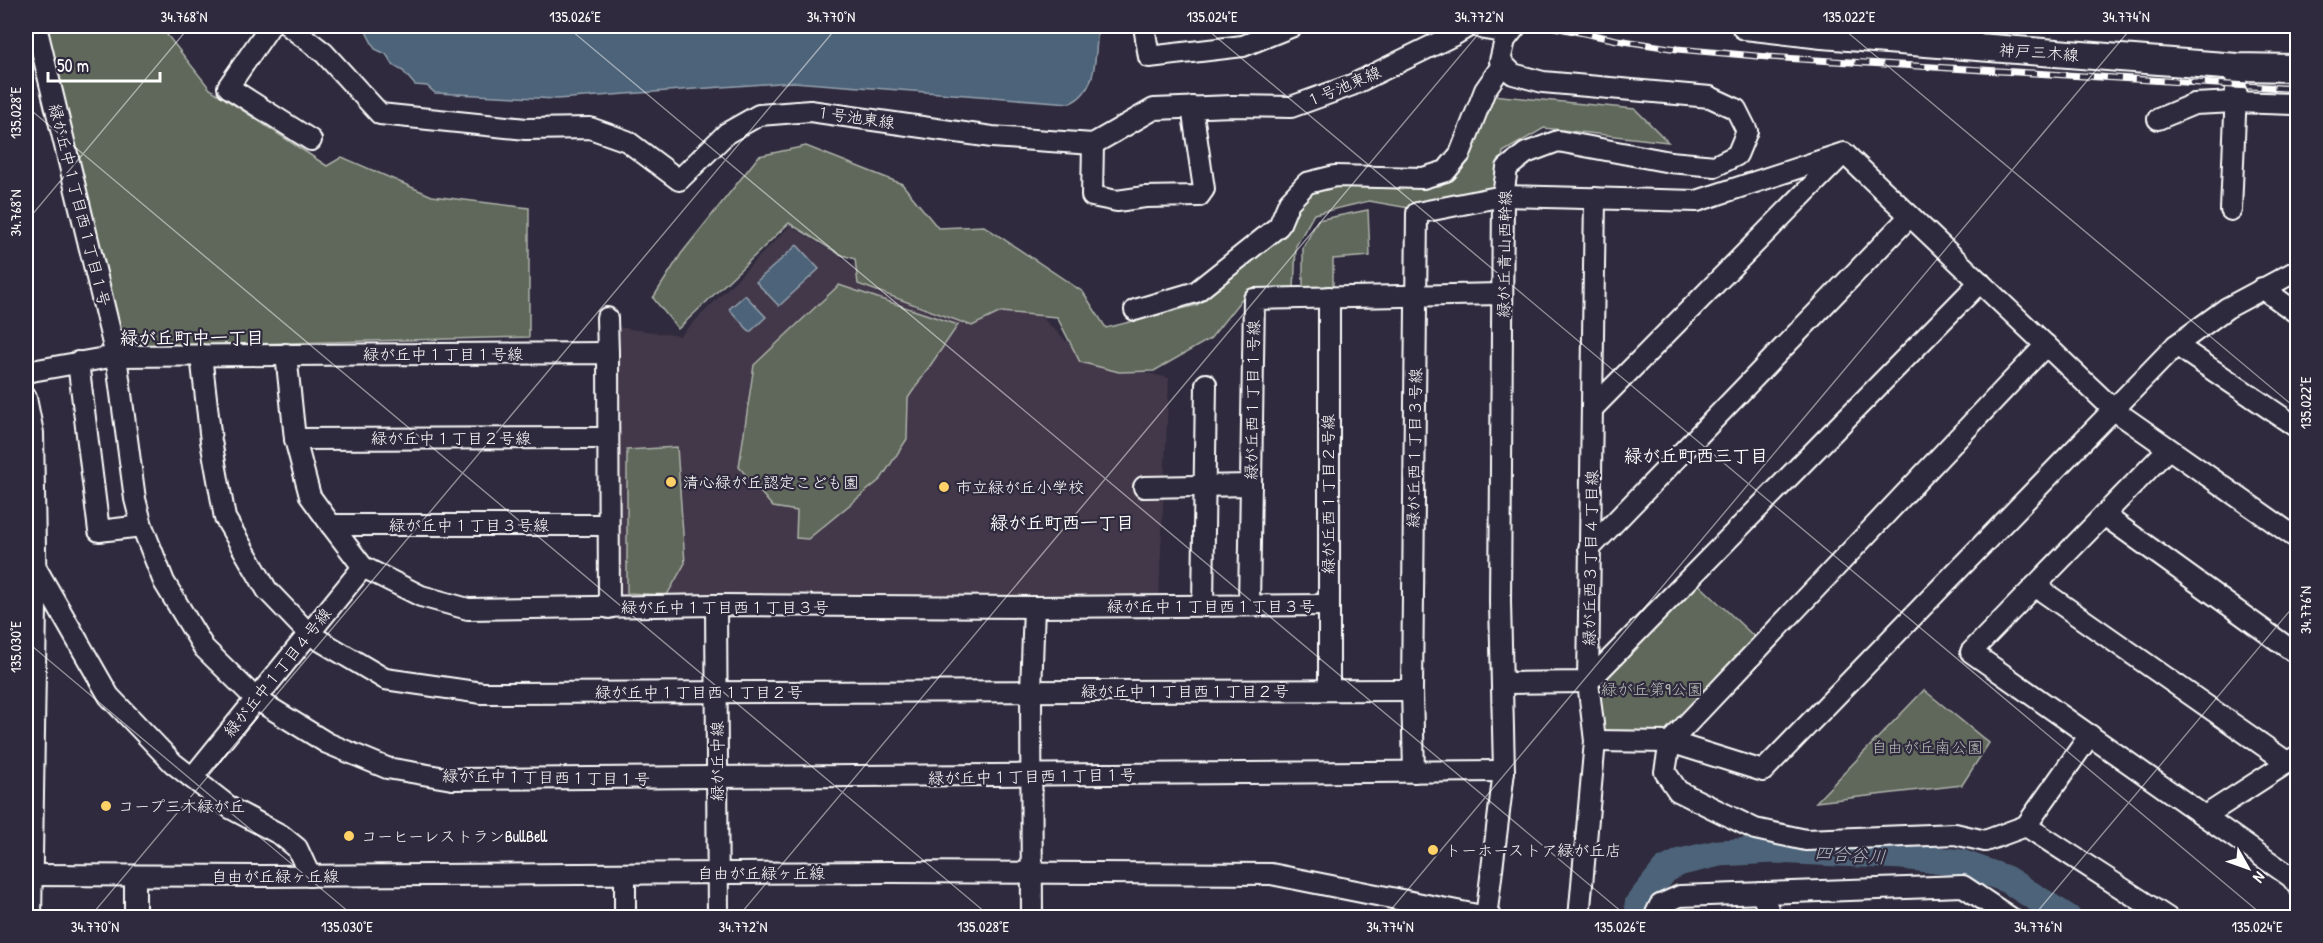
<svg xmlns="http://www.w3.org/2000/svg" width="2323" height="943" font-family="'Patrick Hand','Klee One',sans-serif">
  <style>
    .built { fill: #423748 }
    .green { fill: #5f675a; stroke: #afb3ac; stroke-width: 1.5 }
    .water { fill: #4e6479; stroke: #95a2af; stroke-width: 1.5 }
    .lines { fill: none; stroke-linecap: round; stroke-linejoin: round }
    .river { stroke: #4e6479; stroke-width: 27 }
    .minor-casing { stroke: #fff; stroke-width: 24 }
    .major-casing { stroke: #fff; stroke-width: 30 }
    .minor { stroke: #2f2a3d; stroke-width: 20 }
    .major { stroke: #2f2a3d; stroke-width: 26 }
    .rail-casing { stroke: #fff; stroke-width: 7 }
    .rail { stroke: #2f2a3d; stroke-width: 4.5; stroke-dasharray: 14; stroke-linecap: butt }
    .ticks { fill: none; stroke: #fff; stroke-width: 1.5; stroke-opacity: 0.45 }
    .poi-dot { fill: #ffd166; stroke: #2f2a3d; stroke-width: 2 }
    .labels { text-anchor: middle; stroke-width: 4.5; stroke-linejoin: round; paint-order: stroke }
    .street-label { font-size: 16px; fill: #fff; stroke: #2f2a3d }
    .poi-label { font-size: 16px; fill: #fff; stroke: #2f2a3d; text-anchor: start }
    .park-label { font-size: 16px; fill: #b7bbb5; stroke: #2f2a3d }
    .neighbourhood-label { font-size: 18px; font-weight: bold; fill: #fff; stroke: #2f2a3d }
    .water-label { font-size: 18px; font-style: italic; fill: #afb9c3; stroke: #2f2a3d }
    .neatline { fill: none; stroke: #fff; stroke-width: 2 }
    .ticks-label { font-size: 15px; text-anchor: middle; fill: #fff }
  </style>
  <rect width="100%" height="100%" fill="#2f2a3d"/>
  <filter id="ink" filterUnits="userSpaceOnUse"><feTurbulence type="fractalNoise" baseFrequency=".0167" numOctaves="2"/><feDisplacementMap in="SourceGraphic" scale="12" xChannelSelector="R" yChannelSelector="G"/><feConvolveMatrix kernelMatrix="1 2 1 2 8 2 1 2 1" color-interpolation-filters="sRGB"/></filter>
  <g filter="url(#ink)">
    <polygon class="built" points="790,226 871,275 1033,309 1085,359 1169,378 1159,596 619,597 617,327 680,336"/>
    <g class="green">
      <polygon points="53,26 160,26 210,89 327,166 342,157 432,196 529,208 529,337 122,347 46,28"/>
      <polygon points="1491,95 1635,109 1668,142 1544,128 1503,152 1496,189 1409,208 1369,201 1314,214 1296,246 1294,289 1248,291 1210,339 1154,371 1119,372 1080,362 1057,317 1001,312 972,326 858,284 855,259 839,254 789,223 678,329 653,298 681,254 759,156 806,146 902,184 938,228 984,226 1083,292 1106,328 1197,305 1285,233 1299,202 1315,189 1348,183 1440,186 1468,162"/>
      <polygon points="1368,210 1370,256 1333,259 1333,288 1303,288 1303,248 1318,220"/>
      <polygon points="839,285 958,325 908,398 907,439 881,479 808,539 796,538 797,511 773,507 739,467 754,365"/>
      <polygon points="677,447 685,563 667,595 627,593 627,450"/>
      <polygon points="1691,577 1762,644 1670,742 1595,741 1588,682"/>
      <polygon points="1924,690 1989,743 1962,785 1816,802"/>
    </g>
    <g class="water">
      <path d="M363,26h735c-3,26 1,65 -28,77l-277,-21 -236,17 -122,-6 -8,-7 -12,-1 -12,-14 -9,-5 -8,-12 -11,-5z"/>
      <polygon points="797,245 819,269 779,306 756,282"/>
      <polygon points="745,295 766,317 750,332 729,309"/>
    </g>
    <g class="lines">
      <polyline class="river" points="1638,904 1665,870 1681,862 1719,853 1774,850 1903,856 1961,863 2006,879 2068,918"/>
      <g class="minor-casing">
        <g id="minor">
          <polyline points="36,26 116,356 135,499 142,526 164,582 204,648 256,699 327,743 387,768 452,779 1504,771"/>
          <polyline points="270,26 228,87 311,140"/>
          <polyline points="289,26 324,53 380,114 526,129 590,128 627,141 679,180 727,133 759,115 810,111 992,137 1093,144 1154,109 1232,106 1291,107 1352,85 1454,35 1469,26"/>
          <polyline points="1144,26 1149,57 1243,46 1293,26"/>
          <polyline points="1477,26 1484,29 1509,33"/>
          <polyline points="2158,119 2194,104 2235,102 2293,104"/>
          <polyline points="1093,144 1092,196 1117,201 1145,197 1199,196 1204,189 1192,107"/>
          <polyline points="2231,210 2237,67"/>
          <polyline points="2262,288 2298,314"/>
          <polyline points="1329,297 1329,690"/>
          <polyline points="1135,310 1196,292 1279,226 1289,202 1307,183 1335,176 1423,178 1446,171 1460,154 1485,90 1503,64"/>
          <polyline points="607,318 608,353"/>
          <polyline points="2046,345 1670,742 1665,772 1678,791 1755,829 1806,840 1955,834 1985,841 2026,826 2168,918"/>
          <polyline points="2176,345 2298,428"/>
          <polyline points="286,354 295,439 310,496 331,525 363,567 421,596 468,609 716,605 1034,607 1328,605"/>
          <polyline points="201,355 211,441 225,518 267,590 309,634 385,679 482,693 1412,690"/>
          <polyline points="78,362 99,531 142,526"/>
          <polyline points="26,372 116,356 608,353 609,608"/>
          <polyline points="26,398 33,433 36,607 31,918"/>
          <polyline points="1592,409 1842,155"/>
          <polyline points="295,439 607,438"/>
          <polyline points="2168,449 1971,652 2291,877 2298,886"/>
          <polyline points="1144,487 1251,485"/>
          <polyline points="2104,515 2298,655"/>
          <polyline points="331,525 608,525"/>
          <polyline points="1589,549 1910,216"/>
          <polyline points="37,570 109,696 173,763 232,809 281,835 297,848 310,876"/>
          <polyline points="2035,586 2287,762"/>
          <polyline points="716,605 718,918"/>
          <polyline points="1249,605 1254,299 1502,294"/>
          <polyline points="1203,606 1206,384"/>
          <polyline points="1502,683 1588,682 1980,282"/>
          <polyline points="1595,741 1670,742 1763,771 2176,345 2227,308 2298,270"/>
          <polyline points="1414,772 1412,690 1417,213 1503,196 1697,201 1844,153 2114,410 2298,539"/>
          <polyline points="192,778 363,567"/>
          <polyline points="2205,816 2296,757"/>
          <polyline points="2026,826 2090,735"/>
          <polyline points="26,875 261,876 892,872 1271,874 1492,918"/>
          <polyline points="135,876 135,918"/>
          <polyline points="1761,893 1772,918"/>
          <polyline points="625,918 625,874"/>
          <polyline points="1032,918 1031,691 1034,607"/>
          <polyline points="1486,918 1504,771 1500,602 1503,196 1507,168 1526,153 1558,141 1670,162 1715,166 1737,155 1747,131 1736,109 1710,97 1543,82 1513,74 1500,61 1505,40 1516,26"/>
          <polyline points="1579,918 1595,741 1588,682 1595,198"/>
          <polyline points="1654,918 1660,905 1680,896 1963,886 2011,918"/>
        </g>
      </g>
      <g class="major-casing">
        <polyline id="major" points="1745,26 1822,35 2237,67 2298,68"/>
      </g>
      <use href="#minor" class="minor"/>
      <use href="#major" class="major"/>
      <g class="rail-casing">
        <polyline id="rail" points="1550,26 1617,40 1677,49 1768,57 2298,89"/>
      </g>
      <use href="#rail" class="rail"/>
    </g>
  </g>
  <path class="ticks" d="M566,26l1063,892M1203,26l1063,892M1840,26l458,384M26,106l966,812M26,222l164,-196M26,641l330,277M89,918l749,-892M737,918l748,-892M1384,918l749,-892M2032,918l266,-317"/>
  <g class="poi-dot">
    <circle cx="671" cy="482" r="6"/>
    <circle cx="944" cy="487" r="6"/>
    <circle cx="106" cy="806" r="6"/>
    <circle cx="349" cy="836" r="6"/>
    <circle cx="1433" cy="850" r="6"/>
  </g>
  <g class="labels">
    <g class="street-label">
      <text transform="translate(2039 52) rotate(4)" y="6">神戸三木線</text>
      <text transform="translate(1343 86) rotate(-23)" y="6">１号池東線</text>
      <text transform="translate(855 117) rotate(8)" y="6">１号池東線</text>
      <text transform="translate(80 205) rotate(76)" y="6">緑が丘中１丁目西１丁目１号</text>
      <text transform="translate(1504 254) rotate(-89)" y="6">緑が丘青山西幹線</text>
      <text x="443" y="360">緑が丘中１丁目１号線</text>
      <text transform="translate(1252 400) rotate(-89)" y="6">緑が丘西１丁目１号線</text>
      <text x="451" y="444">緑が丘中１丁目２号線</text>
      <text transform="translate(1414 448) rotate(-89)" y="6">緑が丘西１丁目３号線</text>
      <text transform="translate(1328 494) rotate(-90)" y="6">緑が丘西１丁目２号線</text>
      <text x="469" y="531">緑が丘中１丁目３号線</text>
      <text transform="translate(1590 558) rotate(-89)" y="6">緑が丘西３丁目４丁目線</text>
      <text x="1211" y="612">緑が丘中１丁目西１丁目３号</text>
      <text x="725" y="613">緑が丘中１丁目西１丁目３号</text>
      <text transform="translate(277 672) rotate(-51)" y="6">緑が丘中１丁目４号線</text>
      <text x="1185" y="697">緑が丘中１丁目西１丁目２号</text>
      <text x="699" y="698">緑が丘中１丁目西１丁目２号</text>
      <text transform="translate(717 761) rotate(-90)" y="6">緑が丘中線</text>
      <text transform="translate(1032 776) rotate(-1)" y="6">緑が丘中１丁目西１丁目１号</text>
      <text transform="translate(546 777) rotate(1)" y="6">緑が丘中１丁目西１丁目１号</text>
      <text x="761" y="879">自由が丘緑ヶ丘線</text>
      <text x="275" y="882">自由が丘緑ヶ丘線</text>
    </g>
    <g class="poi-label">
      <text x="683" y="488">清心緑が丘認定こども園</text>
      <text x="956" y="493">市立緑が丘小学校</text>
      <text x="118" y="812">コープ三木緑が丘</text>
      <text x="361" y="842">コーヒーレストランBullBell</text>
      <text x="1445" y="856">トーホーストア緑が丘店</text>
    </g>
    <g class="park-label">
      <text x="1652" y="695">緑が丘第9公園</text>
      <text x="1927" y="753">自由が丘南公園</text>
    </g>
    <g class="neighbourhood-label">
      <text x="192" y="344">緑が丘町中一丁目</text>
      <text x="1696" y="462">緑が丘町西三丁目</text>
      <text x="1062" y="529">緑が丘町西一丁目</text>
    </g>
    <g class="water-label">
      <text transform="translate(1850 855) rotate(4)" y="6">四合谷川</text>
    </g>
  </g>
  <rect width="2323" height="943" fill="none" stroke="#2f2a3d" stroke-width="66"/>
  <g transform="translate(2248 868) rotate(130)" stroke="#2f2a3d" stroke-width="4.5" paint-order="stroke">
  <path d="M0-4.5L10 22L0 15L-10 22Z" fill="#ffffff"/>
  <text y="-9" font-size="16" font-weight="bold" text-anchor="middle" fill="#ffffff">N</text>
  </g>
  <path d="M48 72v9h112v-9" fill="none" stroke="#ffffff" stroke-width="3"/>
  <text x="57" y="72" font-size="18" fill="#ffffff" stroke="#2f2a3d" stroke-width="4.5" paint-order="stroke">50 m</text>
  <rect x="33" y="33" width="2257" height="877" class="neatline"/>
  <g class="ticks-label">
    <text x="184" y="22">34.768°N</text>
    <text x="575" y="22">135.026°E</text>
    <text x="831" y="22">34.770°N</text>
    <text x="1212" y="22">135.024°E</text>
    <text x="1479" y="22">34.772°N</text>
    <text x="1849" y="22">135.022°E</text>
    <text x="2126" y="22">34.774°N</text>
    <text transform="translate(16 113) rotate(-90)" y="5">135.028°E</text>
    <text transform="translate(16 213) rotate(-90)" y="5">34.768°N</text>
    <text transform="translate(2306 403) rotate(-90)" y="5">135.022°E</text>
    <text transform="translate(2306 610) rotate(-90)" y="5">34.776°N</text>
    <text transform="translate(16 647) rotate(-90)" y="5">135.030°E</text>
    <text x="95" y="932">34.770°N</text>
    <text x="347" y="932">135.030°E</text>
    <text x="743" y="932">34.772°N</text>
    <text x="983" y="932">135.028°E</text>
    <text x="1390" y="932">34.774°N</text>
    <text x="1620" y="932">135.026°E</text>
    <text x="2038" y="932">34.776°N</text>
    <text x="2257" y="932">135.024°E</text>
  </g>
</svg>
